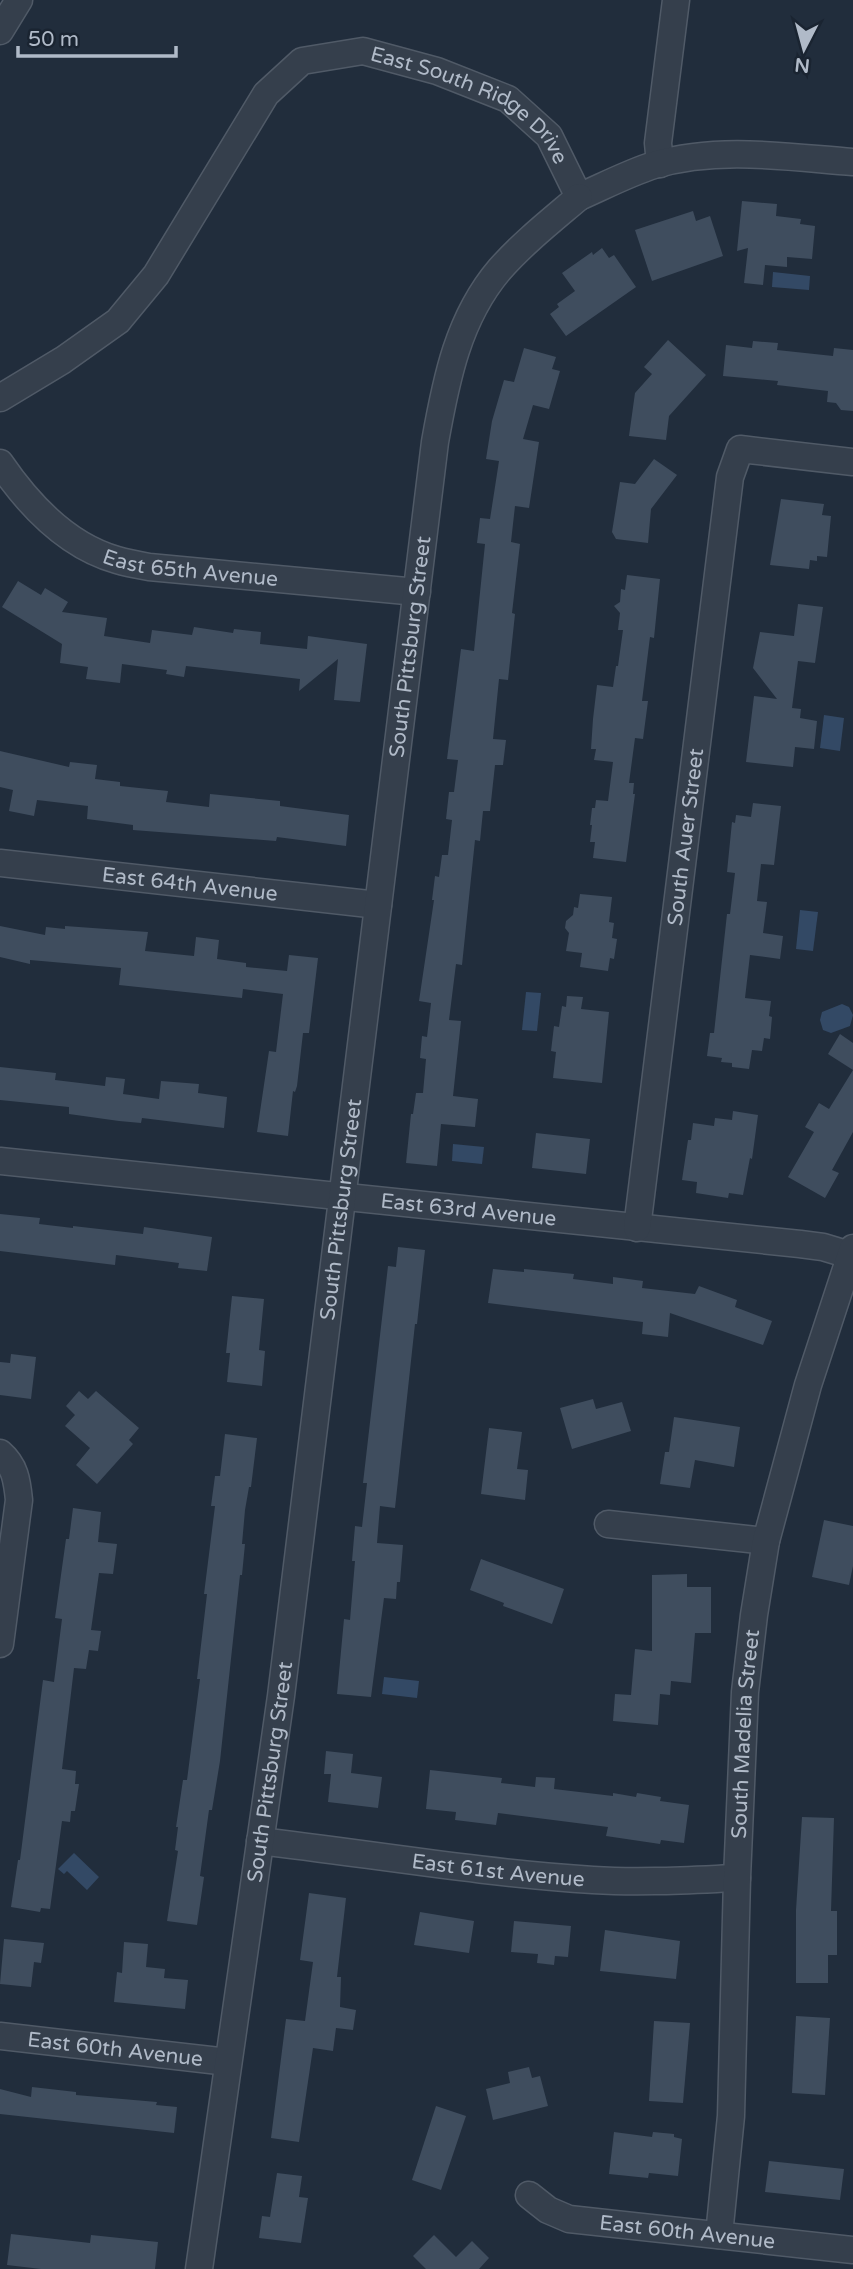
<svg xmlns="http://www.w3.org/2000/svg" width="853" height="2269" font-family="'Varela Round',sans-serif">
  <style>
    .water { fill: #334965 }
    .building { fill: #3f4d5e }
    .lines { fill: none; stroke-linecap: round; stroke-linejoin: round }
    .minor-casing { stroke: #505a67; stroke-width: 29 }
    .minor { stroke: #353f4c; stroke-width: 26 }
    .labels { text-anchor: middle; stroke-width: 5; stroke-linejoin: round; paint-order: stroke }
    .street-label { font-size: 21px; fill: #b0bac8; stroke: #1a2431 }
  </style>
  <rect width="100%" height="100%" fill="#212d3c"/>
  <g class="water">
    <polygon points="773,272 810,276 809,290 772,287"/>
    <polygon points="824,715 844,718 840,751 820,748"/>
    <polygon points="800,910 818,912 813,951 796,949"/>
    <polygon points="526,992 541,993 537,1031 522,1030"/>
    <polygon points="842,1004 849,1007 853,1015 850,1026 831,1033 823,1030 820,1020 822,1012"/>
    <polygon points="453,1144 484,1147 482,1164 452,1161"/>
    <polygon points="384,1677 419,1681 417,1698 382,1694"/>
    <polygon points="74,1853 99,1877 87,1890 67,1871 64,1874 58,1869"/>
  </g>
  <g class="building">
    <polygon points="742,201 777,204 776,216 801,219 800,224 815,226 812,259 787,257 787,267 765,265 763,285 744,283 748,248 737,251"/>
    <polygon points="693,211 696,221 710,216 723,256 652,281 635,230"/>
    <polygon points="602,248 609,258 614,255 636,287 566,336 550,314 559,307 557,304 575,291 562,273 592,252 593,255"/>
    <polygon points="668,340 706,375 669,416 666,440 629,436 635,393 652,374 644,367"/>
    <polygon points="753,341 778,343 777,350 833,356 834,348 853,350 853,411 841,410 836,403 827,402 828,391 777,385 778,381 723,376 726,345 752,348"/>
    <polygon points="524,348 556,357 552,369 560,371 549,409 533,405 523,439 539,442 529,508 515,506 511,542 520,544 512,613 515,614 508,680 499,679 493,739 506,740 503,765 495,765 490,811 483,811 480,841 475,840 462,965 456,964 449,1020 461,1021 453,1096 478,1099 475,1127 441,1124 437,1166 406,1163 411,1114 413,1114 416,1093 423,1093 426,1059 420,1058 422,1036 427,1037 431,1003 419,1001 434,900 432,900 435,876 439,877 442,855 448,855 452,820 446,819 449,792 454,792 458,760 447,759 461,649 474,651 485,544 477,543 480,518 490,519 499,461 486,459 492,421 504,380 514,382"/>
    <polygon points="654,459 677,475 651,509 648,543 616,539 612,532 620,482 635,484"/>
    <polygon points="781,499 824,504 822,515 831,516 827,557 817,556 817,561 810,560 809,569 770,565"/>
    <polygon points="627,575 660,579 654,638 650,637 642,701 648,701 643,739 635,738 629,783 634,783 633,794 635,794 626,862 593,858 595,842 590,842 592,825 590,825 592,808 595,808 596,800 608,801 613,762 594,760 596,749 591,749 593,719 597,685 613,687 616,666 618,666 623,630 618,630 620,613 614,606 620,602 621,589 625,590"/>
    <polygon points="18,581 41,595 45,588 68,602 62,612 107,618 104,636 150,643 152,630 192,635 194,627 233,633 234,629 261,632 260,644 307,649 308,636 367,644 360,702 334,700 338,659 299,691 300,679 186,666 184,677 166,674 167,670 122,664 120,683 86,679 88,667 60,663 62,644 2,607"/>
    <polygon points="798,604 823,607 815,663 798,661 792,708 801,709 800,718 817,721 814,749 795,747 793,767 746,762 754,696 777,699 753,668 760,632 794,636"/>
    <polygon points="0,751 69,767 70,762 97,765 95,779 120,782 120,786 168,791 166,802 209,807 210,794 280,801 280,806 349,815 346,846 277,837 276,841 133,830 133,825 87,819 88,806 37,800 34,816 9,811 13,790 0,787"/>
    <polygon points="753,803 781,806 774,865 761,864 757,901 767,902 763,933 783,936 780,959 750,955 745,998 771,1001 769,1016 772,1017 770,1039 764,1038 762,1051 752,1050 749,1069 732,1067 732,1063 721,1062 722,1058 707,1056 710,1033 714,1033 727,914 730,914 735,873 727,872 732,822 735,823 736,815 751,817"/>
    <polygon points="580,894 612,897 609,922 614,923 612,938 617,939 614,959 610,958 608,971 580,967 582,953 566,951 569,933 565,928 566,921 573,915 574,907 578,908"/>
    <polygon points="0,926 45,935 46,927 65,929 65,926 148,932 145,951 194,956 196,937 219,940 217,959 246,963 246,967 287,971 289,955 318,958 309,1033 303,1033 297,1086 295,1092 293,1091 288,1136 257,1132 269,1051 276,1052 283,994 243,989 242,998 119,985 121,968 30,960 30,964 0,957"/>
    <polygon points="567,996 583,997 581,1009 609,1012 602,1083 553,1078 556,1052 551,1051 554,1026 559,1027 562,1006 566,1007"/>
    <polygon points="840,1034 853,1043 853,1070 828,1054"/>
    <polygon points="0,1067 56,1073 55,1080 105,1086 106,1077 125,1079 123,1094 159,1099 161,1081 199,1084 198,1093 227,1097 224,1128 142,1118 141,1123 119,1121 69,1114 69,1107 0,1100"/>
    <polygon points="853,1070 853,1132 832,1170 839,1173 825,1198 788,1177 814,1132 805,1127 819,1103 829,1109"/>
    <polygon points="733,1111 758,1115 752,1159 750,1158 743,1195 729,1193 728,1198 696,1193 697,1182 682,1180 688,1140 691,1140 693,1123 714,1126 715,1118 732,1120"/>
    <polygon points="536,1133 590,1139 586,1174 532,1168"/>
    <polygon points="0,1214 40,1218 39,1224 73,1228 73,1226 143,1234 144,1227 212,1237 207,1271 178,1268 179,1263 116,1255 115,1265 0,1251"/>
    <polygon points="398,1247 425,1250 417,1324 415,1324 395,1508 380,1506 377,1543 403,1545 400,1582 397,1582 396,1599 384,1598 371,1697 337,1694 344,1619 350,1620 355,1561 352,1561 355,1526 362,1527 367,1483 363,1483 388,1266 396,1267"/>
    <polygon points="493,1269 524,1272 524,1269 574,1274 573,1279 613,1284 613,1277 643,1281 642,1288 695,1294 699,1286 737,1300 735,1307 772,1321 763,1345 670,1313 668,1337 642,1334 643,1322 488,1303"/>
    <polygon points="232,1296 264,1299 259,1350 265,1351 262,1386 227,1382 230,1353 226,1353"/>
    <polygon points="11,1354 36,1357 31,1399 0,1395 0,1362 10,1363"/>
    <polygon points="79,1391 88,1399 96,1391 139,1428 129,1440 133,1444 97,1484 76,1465 90,1448 65,1426 75,1415 66,1406"/>
    <polygon points="593,1399 596,1409 622,1402 631,1431 572,1449 560,1408"/>
    <polygon points="674,1417 740,1427 734,1467 695,1460 690,1488 660,1484 665,1452 669,1452"/>
    <polygon points="489,1428 522,1432 517,1469 528,1470 525,1500 481,1494"/>
    <polygon points="225,1434 257,1438 251,1487 249,1487 245,1510 242,1544 245,1544 242,1575 240,1575 220,1761 212,1810 209,1810 200,1876 204,1877 197,1925 167,1921 178,1851 175,1850 178,1827 176,1827 183,1780 187,1780 200,1679 197,1679 207,1594 204,1594 215,1506 211,1506 215,1476 220,1476"/>
    <polygon points="73,1508 101,1512 98,1542 117,1544 113,1574 99,1573 91,1630 101,1631 98,1651 89,1650 86,1669 74,1668 62,1769 76,1771 75,1784 79,1784 75,1811 71,1811 70,1822 62,1821 50,1909 41,1908 40,1912 11,1907 18,1860 20,1860 43,1680 54,1682 62,1619 55,1618 66,1539 69,1539"/>
    <polygon points="824,1520 853,1526 853,1566 849,1585 812,1577"/>
    <polygon points="481,1559 564,1589 552,1624 503,1606 504,1603 470,1590"/>
    <polygon points="687,1574 687,1587 711,1587 711,1633 695,1633 691,1683 671,1681 670,1695 660,1694 658,1725 613,1721 615,1694 631,1695 635,1649 652,1651 652,1575"/>
    <polygon points="326,1751 353,1754 351,1773 382,1777 378,1808 328,1802 331,1774 324,1774"/>
    <polygon points="430,1770 502,1778 501,1783 535,1787 536,1777 555,1778 554,1789 613,1796 613,1793 636,1797 637,1793 661,1797 660,1801 689,1805 684,1843 661,1840 660,1844 606,1836 608,1827 498,1813 496,1825 455,1820 456,1812 426,1809"/>
    <polygon points="802,1817 834,1818 831,1911 837,1911 837,1955 828,1955 828,1983 796,1983 796,1910"/>
    <polygon points="309,1893 346,1898 337,1977 341,1977 340,2007 356,2010 353,2030 336,2028 333,2051 313,2048 299,2142 271,2138 286,2019 305,2021 313,1962 300,1960"/>
    <polygon points="420,1912 474,1921 469,1953 414,1945"/>
    <polygon points="514,1921 571,1926 568,1957 555,1956 554,1965 537,1963 538,1954 511,1952"/>
    <polygon points="605,1930 680,1941 676,1979 600,1971"/>
    <polygon points="4,1939 44,1943 41,1963 34,1962 31,1987 0,1984"/>
    <polygon points="124,1942 148,1944 146,1967 165,1969 164,1978 188,1980 185,2009 114,2002 117,1972 122,1973"/>
    <polygon points="796,2016 830,2018 825,2095 792,2093"/>
    <polygon points="654,2021 690,2023 683,2103 649,2101"/>
    <polygon points="529,2067 532,2078 540,2076 548,2106 493,2120 486,2089 510,2083 508,2072"/>
    <polygon points="32,2087 76,2092 76,2095 157,2102 156,2105 177,2107 174,2133 0,2114 0,2089 31,2097"/>
    <polygon points="436,2106 466,2116 441,2190 412,2180"/>
    <polygon points="614,2132 652,2137 653,2132 674,2134 674,2137 682,2139 678,2176 649,2173 648,2178 609,2174"/>
    <polygon points="769,2161 844,2169 840,2200 765,2192"/>
    <polygon points="277,2173 302,2176 299,2197 308,2198 301,2243 259,2238 262,2216 270,2217"/>
    <polygon points="11,2234 90,2243 91,2235 158,2242 155,2269 41,2269 7,2265"/>
    <polygon points="434,2235 456,2257 472,2241 489,2258 479,2269 426,2269 413,2256"/>
  </g>
  <g class="lines">
    <g class="minor-casing">
      <g id="minor">
        <polyline points="0,31 19,0"/>
        <polyline points="660,164 658,143 676,0"/>
        <path id="s1" d="M0,398l63,-38 55,-39 38,-46 110,-181 36,-33 61,-10 74,20 71,28 41,37 30,61c25,-11 50,-24 75,-32 65,-19 133,-8 199,-3"/>
        <path id="s2" d="M0,463c28,41 67,83 117,97 10,3 21,5 32,7l268,25"/>
        <path id="s3" d="M0,863l378,42"/>
        <path id="s4" d="M0,1161l800,83 23,3 30,9"/>
        <path id="s5" d="M637,1228l93,-751 10,-28 113,13"/>
        <path d="M0,1453c15,13 17,27 19,47l-19,144"/>
        <polyline points="608,1524 766,1541"/>
        <path id="s6" d="M260,1841c110,13 222,32 333,39 48,3 96,0 144,-2"/>
        <path id="s7" d="M0,2036l228,26"/>
        <path id="s8" d="M529,2195l19,15 21,9 284,31"/>
        <path id="s9" d="M719,2235l12,-119 6,-238 8,-186 9,-77 12,-74 42,-156 45,-137"/>
        <path id="s10" d="M199,2269l82,-573 154,-1254c11,-62 23,-124 65,-173 24,-27 52,-49 79,-72"/>
      </g>
    </g>
    <use href="#minor" class="minor"/>
  </g>
  <g class="labels">
    <g class="street-label">
      <text dy="7" stroke="none"><textPath href="#s1" startOffset="646">East South Ridge Drive</textPath></text>
      <text dy="7" stroke="none"><textPath href="#s2" startOffset="229">East 65th Avenue</textPath></text>
      <text dy="7" stroke="none"><textPath href="#s10" startOffset="1636">South Pittsburg Street</textPath></text>
      <text dy="7" stroke="none"><textPath href="#s5" startOffset="394">South Auer Street</textPath></text>
      <text dy="7" stroke="none"><textPath href="#s3" startOffset="191">East 64th Avenue</textPath></text>
      <text dy="7" stroke="none"><textPath href="#s10" startOffset="1069">South Pittsburg Street</textPath></text>
      <text dy="7" stroke="none"><textPath href="#s4" startOffset="471">East 63rd Avenue</textPath></text>
      <text dy="7" stroke="none"><textPath href="#s9" startOffset="502">South Madelia Street</textPath></text>
      <text dy="7" stroke="none"><textPath href="#s10" startOffset="502">South Pittsburg Street</textPath></text>
      <text dy="7" stroke="none"><textPath href="#s6" startOffset="240">East 61st Avenue</textPath></text>
      <text dy="7" stroke="none"><textPath href="#s7" startOffset="116">East 60th Avenue</textPath></text>
      <text dy="7" stroke="none"><textPath href="#s8" startOffset="166">East 60th Avenue</textPath></text>
    </g>
  </g>
  <g transform="translate(804 49) rotate(186)" stroke="#1a2431" stroke-width="5" paint-order="stroke">
  <path d="M0-5L12 26L0 18L-12 26Z" fill="#b0bac8"/>
  <text y="-10" font-size="19" font-weight="bold" text-anchor="middle" fill="#b0bac8">N</text>
  </g>
  <path d="M18 46v10h158v-10" fill="none" stroke="#b0bac8" stroke-width="3.5"/>
  <text x="28" y="46" font-size="21" fill="#b0bac8" stroke="#1a2431" stroke-width="5" paint-order="stroke">50 m</text>
</svg>
